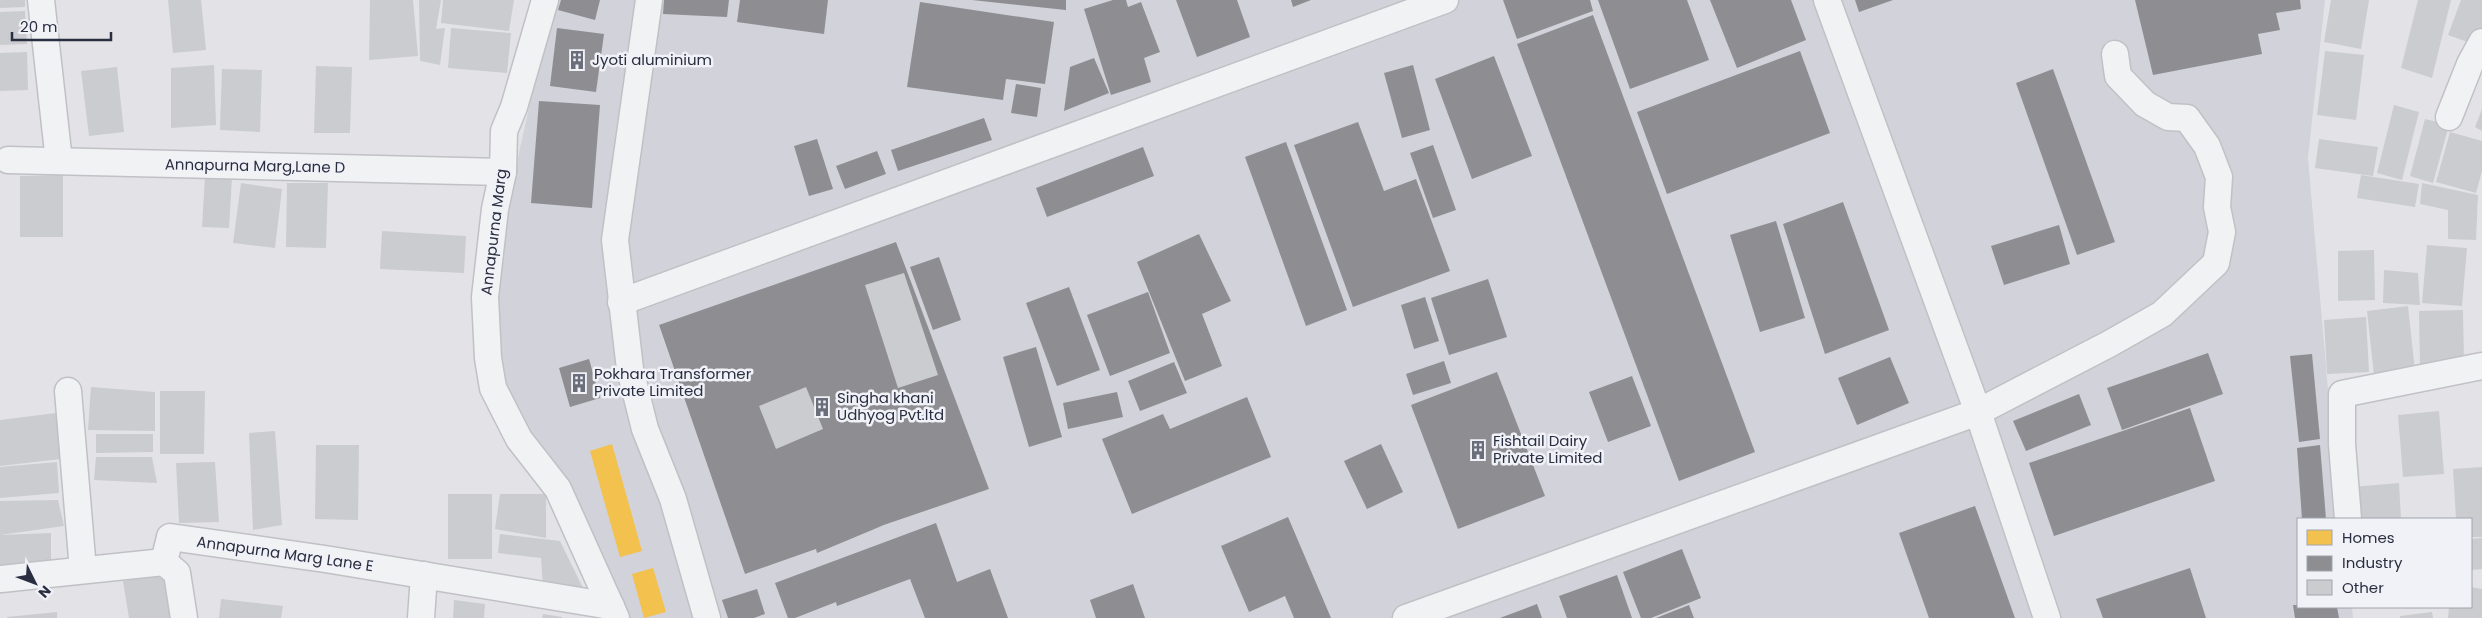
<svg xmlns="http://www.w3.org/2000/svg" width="2482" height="618" font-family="Poppins,sans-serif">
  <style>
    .built { fill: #d1d2da; fill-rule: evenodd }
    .homes { fill: #f2c14e }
    .industry { fill: #8d8d92 }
    .building { fill: #cbcccf }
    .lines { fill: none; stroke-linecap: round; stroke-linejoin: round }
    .street-casing { stroke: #c1c1c5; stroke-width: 29 }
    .street { stroke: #f1f2f4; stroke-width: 26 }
    .labels { text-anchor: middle; stroke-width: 5; stroke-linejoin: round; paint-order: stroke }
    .poi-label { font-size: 15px; fill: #292e40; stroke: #f0f2f7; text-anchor: start }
    .street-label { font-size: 15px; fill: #292e40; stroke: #f0f2f7 }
  </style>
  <rect width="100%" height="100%" fill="#e3e3e7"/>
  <path class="built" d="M553,0h1772l-17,158 22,255 12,106h-44v88h54l1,11h-1727l-128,-234 -5,-95 13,-78zM896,242l92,247 -243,85 -86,-248z"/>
  <g class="homes">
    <polygon points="612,444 642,551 620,557 590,451"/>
    <polygon points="653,568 666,612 644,618 632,574"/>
  </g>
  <g class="industry">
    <polygon points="561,0 600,0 595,20 558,10"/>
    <polygon points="664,0 729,0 727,17 663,14"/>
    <polygon points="740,0 828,0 824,34 737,22"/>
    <polygon points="972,0 1066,0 1066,10"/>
    <polygon points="1113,0 1126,0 1128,7 1141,2 1160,52 1144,58 1151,82 1111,95 1084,9"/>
    <polygon points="1176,0 1237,0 1250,37 1197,57"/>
    <polygon points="1291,0 1311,0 1293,7"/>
    <polygon points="1503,0 1590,0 1593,11 1517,39"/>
    <polygon points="1598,0 1687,0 1709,60 1630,89"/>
    <polygon points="1710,0 1791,0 1806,40 1737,68"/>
    <polygon points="1855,0 1893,0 1859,12"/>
    <polygon points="2135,0 2300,0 2301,9 2276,13 2280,30 2258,34 2262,54 2153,75"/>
    <polygon points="920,2 1054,22 1045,84 1006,79 1003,100 907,87"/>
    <polygon points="1593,15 1755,452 1679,481 1517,44"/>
    <polygon points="557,28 604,34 596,92 550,86"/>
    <polygon points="1800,51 1830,133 1667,194 1637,112"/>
    <polygon points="1494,56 1532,156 1472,179 1435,79"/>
    <polygon points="1094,58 1109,93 1064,111 1070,67"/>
    <polygon points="1413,65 1430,130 1402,138 1384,73"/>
    <polygon points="2053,69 2115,242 2077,255 2016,83"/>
    <polygon points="1016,84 1041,88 1037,117 1011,113"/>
    <polygon points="539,101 600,105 592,208 531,203"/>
    <polygon points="984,118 992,140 898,171 891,150"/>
    <polygon points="1358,122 1384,191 1416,179 1450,271 1353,307 1294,145"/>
    <polygon points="817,139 833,189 809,196 794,146"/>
    <polygon points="1286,142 1347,310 1306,326 1245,157"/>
    <polygon points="1433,145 1456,210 1433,218 1410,153"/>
    <polygon points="1143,147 1154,176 1047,217 1036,188"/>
    <polygon points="877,151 886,174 845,189 836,166"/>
    <polygon points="1843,202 1889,330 1825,354 1783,224"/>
    <polygon points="1776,221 1805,318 1760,332 1730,235"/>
    <polygon points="2059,225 2070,264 2004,285 1991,246"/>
    <polygon points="1199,234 1231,301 1202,314 1222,366 1185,381 1137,262"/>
    <polygon points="896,242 989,489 884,525 817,553 816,549 745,574 659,325"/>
    <polygon points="939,257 961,320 933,330 910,267"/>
    <polygon points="1488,279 1507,337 1449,355 1431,298"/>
    <polygon points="1069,287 1100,370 1057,386 1026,303"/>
    <polygon points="1148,292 1170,353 1110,376 1087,315"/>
    <polygon points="1425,297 1439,341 1414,349 1401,305"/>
    <polygon points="1036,347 1062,437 1029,447 1003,357"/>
    <polygon points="2208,353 2223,394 2122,430 2107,388"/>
    <polygon points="2312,354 2320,439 2299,442 2290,356"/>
    <polygon points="1890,357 1909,403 1857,425 1838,378"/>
    <polygon points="589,359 600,398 570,407 559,368"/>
    <polygon points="1444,361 1451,383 1413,395 1406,374"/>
    <polygon points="1174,362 1187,393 1140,411 1128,381"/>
    <polygon points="1497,372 1545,496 1458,529 1411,405"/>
    <polygon points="1632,376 1651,426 1608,442 1589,392"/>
    <polygon points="1117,392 1123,417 1068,429 1063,403"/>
    <polygon points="2079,394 2091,425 2026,451 2013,421"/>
    <polygon points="1247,397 1271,457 1132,514 1102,439 1163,414 1170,429"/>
    <polygon points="2190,408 2215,481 2054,536 2029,463"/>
    <polygon points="1381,444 1403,492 1367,509 1344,461"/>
    <polygon points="2320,445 2326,519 2302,519 2297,448"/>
    <polygon points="1975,506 2015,618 1929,618 1899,533"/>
    <polygon points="1288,517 1331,618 1294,618 1285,596 1249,612 1221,546"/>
    <polygon points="936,523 957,582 990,569 1008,618 925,618 910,579 837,606 836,602 795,618 788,618 775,583"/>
    <polygon points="1682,549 1701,598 1651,618 1641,618 1623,572"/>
    <polygon points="2190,568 2206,618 2103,618 2096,599"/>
    <polygon points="1617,575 1632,618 1567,618 1559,596"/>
    <polygon points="1133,584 1145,618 1096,618 1090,600"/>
    <polygon points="757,589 765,614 754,618 728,618 722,600"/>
    <polygon points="1537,604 1542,618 1500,618"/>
    <polygon points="1689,605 1694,618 1656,618"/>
    <polygon points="2293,605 2337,607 2339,618 2295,618"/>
  </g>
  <g class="building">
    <polygon points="0,0 25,0 25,7 0,8"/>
    <polygon points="168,0 201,0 206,50 173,53"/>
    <polygon points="370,0 413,0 418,56 369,60"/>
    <polygon points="419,0 441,0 436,29 445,28 440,65 420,61"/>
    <polygon points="443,0 514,0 509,31 441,23"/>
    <polygon points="2331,0 2369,0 2361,49 2324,42"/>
    <polygon points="2418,0 2451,0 2432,78 2401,68"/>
    <polygon points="2461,0 2482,0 2482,37 2479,46 2448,35"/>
    <polygon points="25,11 27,44 0,45 0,12"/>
    <polygon points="451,28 511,33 507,73 448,68"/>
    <polygon points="2325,51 2364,55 2356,120 2317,115"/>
    <polygon points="27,52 28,90 0,91 0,53"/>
    <polygon points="214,65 216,125 171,128 171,68"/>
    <polygon points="316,66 352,67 350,133 314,133"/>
    <polygon points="117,67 124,132 89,136 81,71"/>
    <polygon points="222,69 262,70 260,132 220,130"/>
    <polygon points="2394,105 2419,112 2402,180 2377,173"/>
    <polygon points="2482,109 2482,131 2475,127"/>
    <polygon points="2425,119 2449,125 2433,183 2410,176"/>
    <polygon points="2450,132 2482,141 2482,171 2476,193 2436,182"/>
    <polygon points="2319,139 2378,147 2373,176 2315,168"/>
    <polygon points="63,175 63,237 20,237 20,176"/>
    <polygon points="2361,175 2419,184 2415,207 2357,198"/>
    <polygon points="205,177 232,178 229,228 202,227"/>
    <polygon points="241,183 282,189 275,248 233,243"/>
    <polygon points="287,183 328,183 326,248 286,247"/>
    <polygon points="2422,183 2478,195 2476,240 2448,239 2448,210 2420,204"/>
    <polygon points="382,231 466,236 464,273 380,269"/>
    <polygon points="2427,245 2467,248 2462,306 2422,303"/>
    <polygon points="2374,250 2375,300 2338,301 2338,251"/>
    <polygon points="2384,270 2418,273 2420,305 2383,303"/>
    <polygon points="904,273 938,375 898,388 865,285"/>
    <polygon points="2408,306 2415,371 2374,375 2367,311"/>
    <polygon points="2463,310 2464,364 2420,365 2419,311"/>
    <polygon points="2366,317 2369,372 2327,374 2324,320"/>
    <polygon points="91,387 155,392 155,431 88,430"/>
    <polygon points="806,387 823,429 776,449 759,406"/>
    <polygon points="160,391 205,391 204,454 160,454"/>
    <polygon points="2439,411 2444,474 2403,477 2398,415"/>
    <polygon points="56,413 61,459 0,466 0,420"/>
    <polygon points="275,431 282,525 253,530 249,433"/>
    <polygon points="96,434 153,434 153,452 96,453"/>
    <polygon points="316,445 359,445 358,520 315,519"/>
    <polygon points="96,457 152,457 157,483 94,480"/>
    <polygon points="57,462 59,493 0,498 0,467"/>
    <polygon points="215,462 219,522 179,523 176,463"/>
    <polygon points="2482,467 2482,537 2471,537 2471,519 2456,519 2453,469"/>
    <polygon points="2399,483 2401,519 2354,519 2352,487"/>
    <rect x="448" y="494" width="44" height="65"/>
    <polygon points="500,494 546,494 546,538 495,529"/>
    <polygon points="58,500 64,526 0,535 0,501"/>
    <polygon points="51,533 51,564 0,566 0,535"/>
    <polygon points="500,534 560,541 584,590 543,586 541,558 498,553"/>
    <polygon points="2482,538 2482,569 2471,570 2471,539"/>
    <polygon points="165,574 172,618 129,618 123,581"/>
    <polygon points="2471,587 2482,589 2482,618 2448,618 2449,607 2471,607"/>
    <polygon points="221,599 283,606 281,618 219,618"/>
    <polygon points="454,600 485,604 484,618 453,618"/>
    <polygon points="57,612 57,618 7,618 7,617"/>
    <polygon points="2432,612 2433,618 2400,618 2400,616"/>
    <polygon points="543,614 562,617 562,618 542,618"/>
  </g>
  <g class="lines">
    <g class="street-casing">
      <g id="street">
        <polyline points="41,0 59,161"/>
        <polyline points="545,0 514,107 504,131 503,172 495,209 485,297 488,358 493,388 519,439 558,489 616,618"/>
        <polyline points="649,0 615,240 630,369 645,429 673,499 707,618"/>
        <polyline points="1827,0 1978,412 2047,618"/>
        <polyline points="2449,117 2470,64 2482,42"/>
        <polyline points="8,160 503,172"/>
        <polyline points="621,302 1445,0"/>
        <polyline points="68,391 83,570"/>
        <polyline points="2348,519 2342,444 2342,394 2482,366"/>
        <polyline points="164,562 177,573 184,618"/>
        <polyline points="1,579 164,562 170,537 325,559 611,606"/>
        <polyline points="421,618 424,575"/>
        <polyline points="1406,618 1978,412 2109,344 2162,314 2216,263 2222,232 2217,207 2219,177 2207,146 2187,118 2168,117 2145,104 2118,76 2115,54"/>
      </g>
    </g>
    <use href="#street" class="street"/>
  </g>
  <defs>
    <g id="building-bare" transform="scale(1.5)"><path d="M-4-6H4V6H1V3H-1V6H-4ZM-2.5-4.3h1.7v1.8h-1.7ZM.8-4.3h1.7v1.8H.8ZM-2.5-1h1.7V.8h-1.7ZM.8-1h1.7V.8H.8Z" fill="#6a6d7a" stroke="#f0f2f7" stroke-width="2.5" paint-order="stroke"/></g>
  </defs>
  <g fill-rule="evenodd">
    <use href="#building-bare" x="577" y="60"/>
    <use href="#building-bare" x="579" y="383"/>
    <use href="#building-bare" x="822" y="407"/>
    <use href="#building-bare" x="1478" y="450"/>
  </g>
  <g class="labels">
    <g class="poi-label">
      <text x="592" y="65">Jyoti aluminium</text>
      <text x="594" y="379">Pokhara Transformer<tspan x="594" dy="17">Private Limited</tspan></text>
      <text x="837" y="403">Singha khani<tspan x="837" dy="17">Udhyog Pvt.ltd</tspan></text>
      <text x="1493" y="446">Fishtail Dairy<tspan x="1493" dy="17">Private Limited</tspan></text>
    </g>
    <g class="street-label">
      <text transform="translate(255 166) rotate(1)" y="5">Annapurna Marg,Lane D</text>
      <text transform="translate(494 232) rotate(-83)" y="5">Annapurna Marg</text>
      <text transform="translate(285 554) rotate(8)" y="5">Annapurna Marg Lane E</text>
    </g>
  </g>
  <rect x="2297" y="518" width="175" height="90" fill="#f0f2f7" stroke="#a0a4ae"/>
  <rect x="2307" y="530" width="25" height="15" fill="#f2c14e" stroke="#a0a4ae"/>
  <text x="2342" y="543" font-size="15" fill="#292e40">Homes</text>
  <rect x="2307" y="556" width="25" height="15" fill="#8d8d92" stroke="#a0a4ae"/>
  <text x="2342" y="568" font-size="15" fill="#292e40">Industry</text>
  <rect x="2307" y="580" width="25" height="15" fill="#cbcccf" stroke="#a0a4ae"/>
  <text x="2342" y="593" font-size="15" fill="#292e40">Other</text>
  <g transform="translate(35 583) rotate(132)" stroke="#f0f2f7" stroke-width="4" paint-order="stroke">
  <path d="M0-4L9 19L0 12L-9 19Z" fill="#292e40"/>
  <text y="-8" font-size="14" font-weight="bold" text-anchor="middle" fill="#292e40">N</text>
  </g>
  <path d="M12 32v8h99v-8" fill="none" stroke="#292e40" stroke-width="2.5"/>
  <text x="20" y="32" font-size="15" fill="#292e40" stroke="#f0f2f7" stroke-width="4" paint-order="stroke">20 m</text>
</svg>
